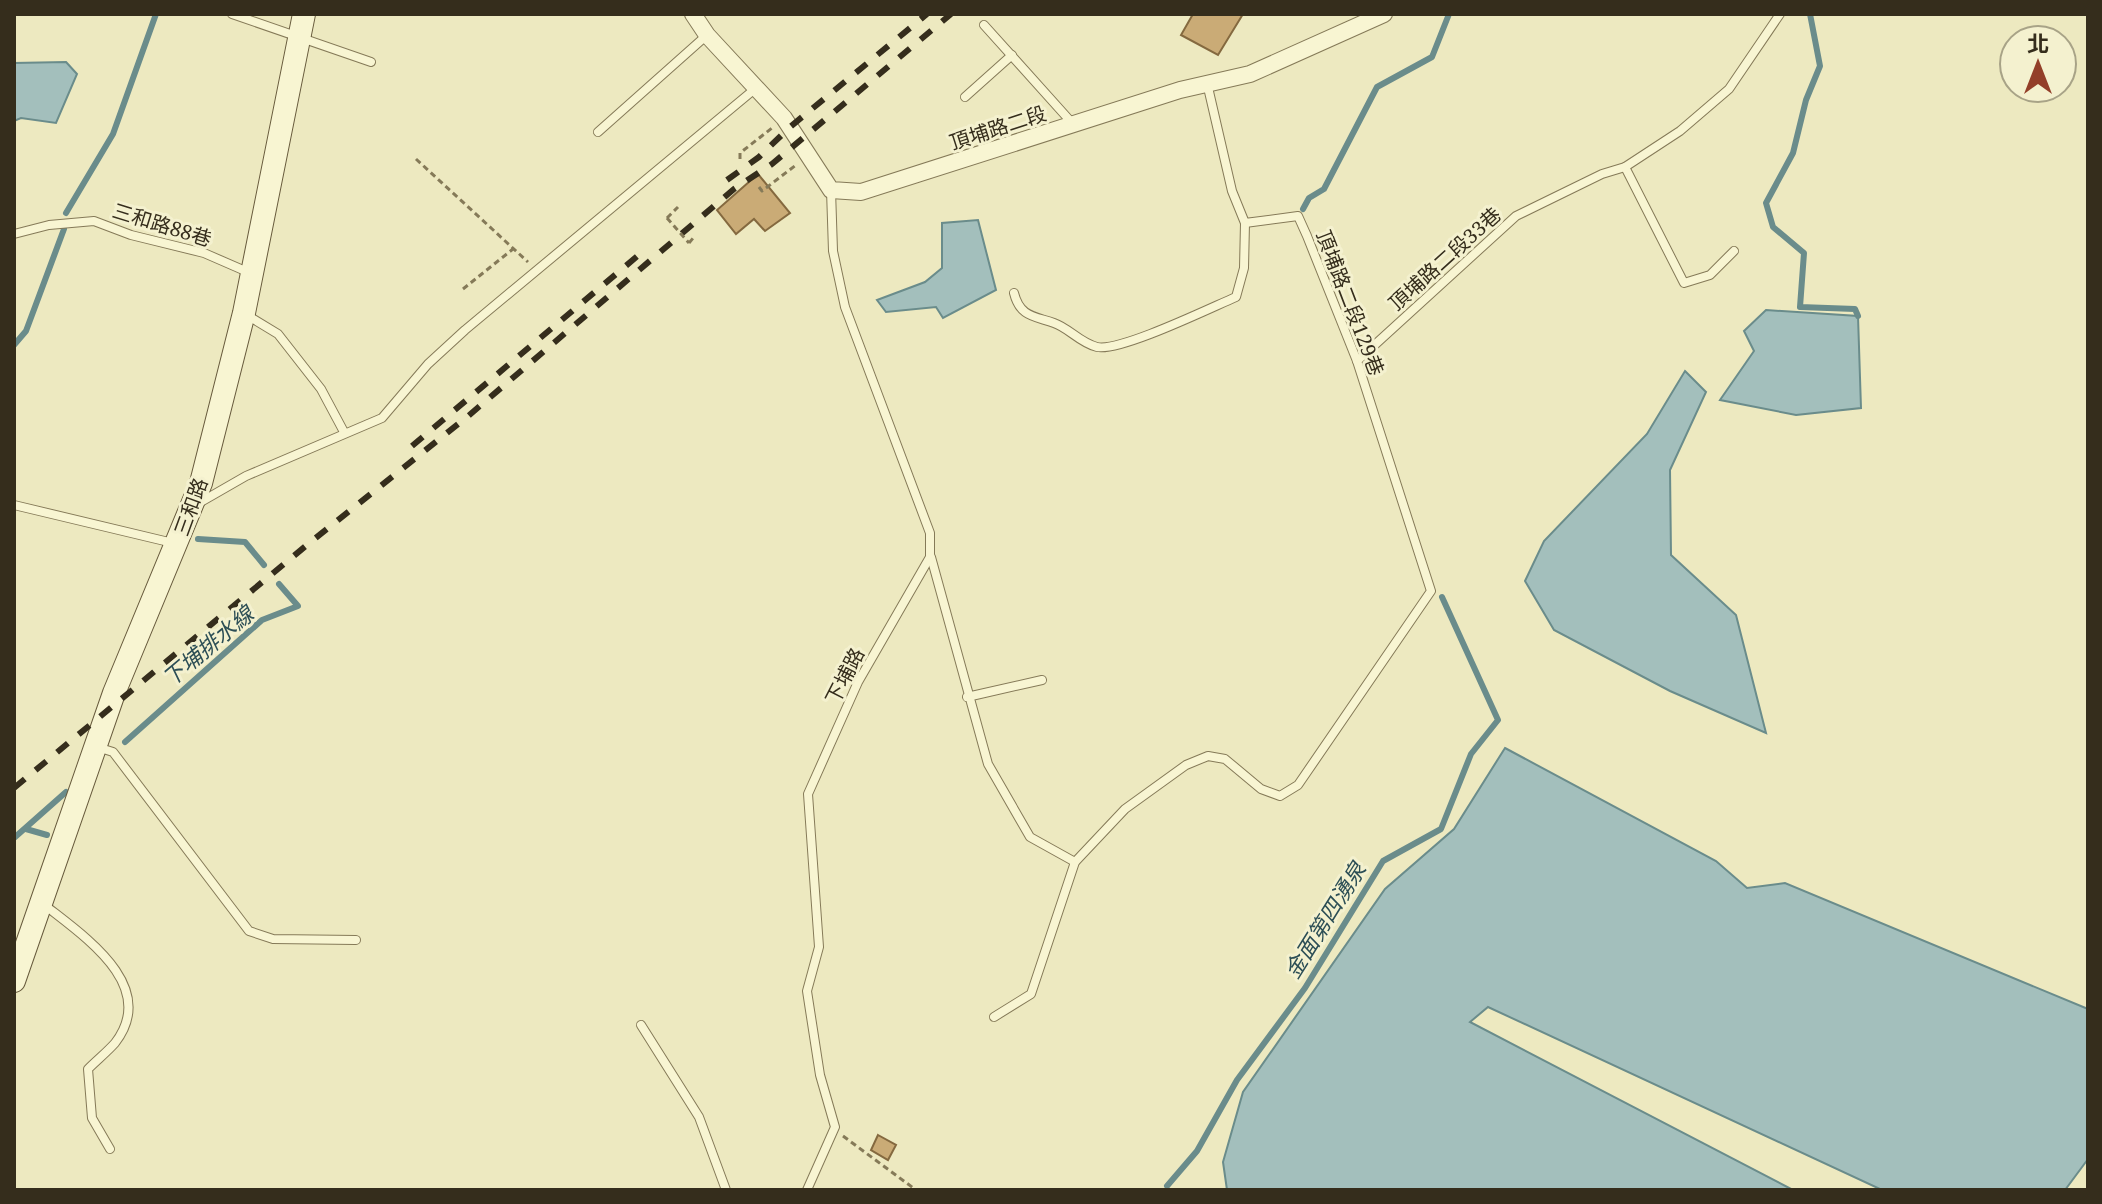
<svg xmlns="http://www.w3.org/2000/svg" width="2102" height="1204" font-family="'Noto Serif','Noto Sans TC',serif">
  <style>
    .water { fill: #a3bfbc; stroke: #6a8c8b; stroke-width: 2 }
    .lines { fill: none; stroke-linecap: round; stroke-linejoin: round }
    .stream { stroke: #6a8c8b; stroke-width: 6 }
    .building { fill: #caab76; stroke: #84693f; stroke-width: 2 }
    .lane-casing { stroke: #857a58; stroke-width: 10 }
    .street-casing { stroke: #857a58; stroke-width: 18 }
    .secondary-casing { stroke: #675a3c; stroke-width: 24 }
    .path { stroke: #857a58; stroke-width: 3; stroke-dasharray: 6 4; stroke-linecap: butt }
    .lane { stroke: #f8f5d2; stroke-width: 8 }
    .street { stroke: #f8f5d2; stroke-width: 16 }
    .secondary { stroke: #f8f5d2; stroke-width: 22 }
    .rail { stroke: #352d1c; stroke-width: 6; stroke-dasharray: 14 14; stroke-linecap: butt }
    .path-bridge { stroke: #857a58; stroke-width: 3; stroke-dasharray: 6 4; stroke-linecap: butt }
    .labels { text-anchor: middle; stroke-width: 6; stroke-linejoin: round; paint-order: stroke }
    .street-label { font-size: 20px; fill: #352d1c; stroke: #f4f1cf }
    .water-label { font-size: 22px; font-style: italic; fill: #2c4e55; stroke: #f4f1cf }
  </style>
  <rect width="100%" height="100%" fill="#ede9c0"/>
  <g class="water">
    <polygon points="66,62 77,74 56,123 21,118 14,121 14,63"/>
    <polygon points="978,220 996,290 943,318 936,307 886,312 877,300 925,282 942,268 942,223"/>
    <polygon points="1766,310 1858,316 1861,408 1796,415 1720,400 1754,351 1744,331"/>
    <polygon points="1685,371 1706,392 1670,470 1671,555 1736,615 1766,733 1670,691 1554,630 1525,581 1544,541 1647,434"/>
    <polygon points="1505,748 1716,861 1747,888 1785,883 2088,1009 2088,1159 2065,1190 1882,1190 1488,1007 1470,1022 1793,1190 1227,1190 1223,1162 1243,1092 1385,889 1454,829"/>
  </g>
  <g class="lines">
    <g class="stream">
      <polyline points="1810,14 1820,66 1806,100 1793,153 1766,203 1773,227 1804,253 1800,307 1855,309 1858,316"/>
      <polyline points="1303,209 1309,198 1324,189 1377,87 1432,57 1449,14"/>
      <polyline points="66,213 113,134 156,14"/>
      <polyline points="14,345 26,331 64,229"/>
      <polyline points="198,539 245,542 264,565"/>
      <polyline points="125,742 262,620 298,606 279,584"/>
      <polyline points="26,829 47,835"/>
      <polyline points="14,838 66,792"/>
      <polyline points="1167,1186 1197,1151 1237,1080 1305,988 1383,861 1441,829 1471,754 1498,720 1442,597"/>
    </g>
  </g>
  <g class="building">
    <polygon points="1193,14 1243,14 1218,55 1181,35"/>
    <polygon points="758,174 790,213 765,231 754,219 736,234 717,210"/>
    <polygon points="878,1135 896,1145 888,1160 871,1150"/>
  </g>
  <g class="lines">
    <g class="lane-casing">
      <g id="lane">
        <polyline points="232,14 371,62"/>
        <polyline points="984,25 1073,124"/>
        <polyline points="965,97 1012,55"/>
        <polyline points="598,132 707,35"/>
        <polyline points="1625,167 1684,283 1710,275 1734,251"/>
        <polyline points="14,234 49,225 94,221 131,235 204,253 250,273"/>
        <path d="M1014,293c6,24 20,23 40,30 15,5 26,20 43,24 23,5 113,-39 139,-50l8,-29 1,-45"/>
        <polyline points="245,314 278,334 321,389 344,432"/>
        <polyline points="1357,361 1516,216 1602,174 1625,167 1680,131 1729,89 1780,14"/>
        <polyline points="199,503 246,476 382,418 428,364 465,330 756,88"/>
        <polyline points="14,505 173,543"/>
        <polyline points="931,557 988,764 1030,837 1075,862"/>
        <polyline points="967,697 1042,680"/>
        <polyline points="97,747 113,752 249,931 273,939 356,940"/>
        <path d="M42,903c40,32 118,82 73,140 -8,9 -18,17 -27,26l4,49 18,31"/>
        <polyline points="994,1017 1031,994 1075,862 1125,809 1186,765 1208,756 1225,759 1261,789 1280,796 1298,785 1431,591 1357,361 1307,236 1298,216 1245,223 1232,191 1207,83"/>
        <polyline points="641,1025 699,1117 726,1190"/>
        <polyline points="807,1190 835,1127 820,1075 807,991 819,947 808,794 858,682 930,557 930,533 845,307 833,251 831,190"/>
      </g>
    </g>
    <g class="street-casing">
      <polyline id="street" points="693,14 707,35 784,118 831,190 861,192 1180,90 1250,74 1384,14"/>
    </g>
    <g class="secondary-casing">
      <polyline id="secondary" points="14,981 114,693 201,483 244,313 304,14"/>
    </g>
    <g class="path">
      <polyline points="416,159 528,262"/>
      <polyline points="740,159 740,153 772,128"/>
      <polyline points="759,187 762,191 796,165"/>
      <polyline points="667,218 678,207"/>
      <polyline points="689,243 694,237"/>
      <polyline points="463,289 513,249"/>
      <polyline points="843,1136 916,1190"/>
    </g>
    <use href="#lane" class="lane"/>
    <use href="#street" class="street"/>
    <use href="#secondary" class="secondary"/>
    <g class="rail">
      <polyline points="727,180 759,157 790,127 927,14"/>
      <polyline points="412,446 647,248"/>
      <polyline points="14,788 313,540 467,417 734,189 772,164 951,14"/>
    </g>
    <polyline class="path-bridge" points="667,218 689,243"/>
  </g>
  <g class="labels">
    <g class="street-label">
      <text transform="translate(998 128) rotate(-18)" y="7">頂埔路二段</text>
      <text transform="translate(162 225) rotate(17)" y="7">三和路88巷</text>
      <text transform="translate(1445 259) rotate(-42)" y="7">頂埔路二段33巷</text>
      <text transform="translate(1350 303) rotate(69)" y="7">頂埔路二段129巷</text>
      <text transform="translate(191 507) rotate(-70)" y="7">三和路</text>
      <text transform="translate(845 676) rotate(-63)" y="7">下埔路</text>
    </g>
    <g class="water-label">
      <text transform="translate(208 646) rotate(-40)" y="8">下埔排水線</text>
      <text transform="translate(1325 920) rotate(-58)" y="8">金面第四湧泉</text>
    </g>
  </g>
  <rect width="2102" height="1204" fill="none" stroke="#352d1c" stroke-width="32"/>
  <g transform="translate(2038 64)"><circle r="38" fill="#f4f1cf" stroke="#a8a387" stroke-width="2"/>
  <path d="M0-6L14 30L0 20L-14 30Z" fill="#933f29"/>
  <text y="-12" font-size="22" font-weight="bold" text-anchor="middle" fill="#352d1c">北</text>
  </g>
</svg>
